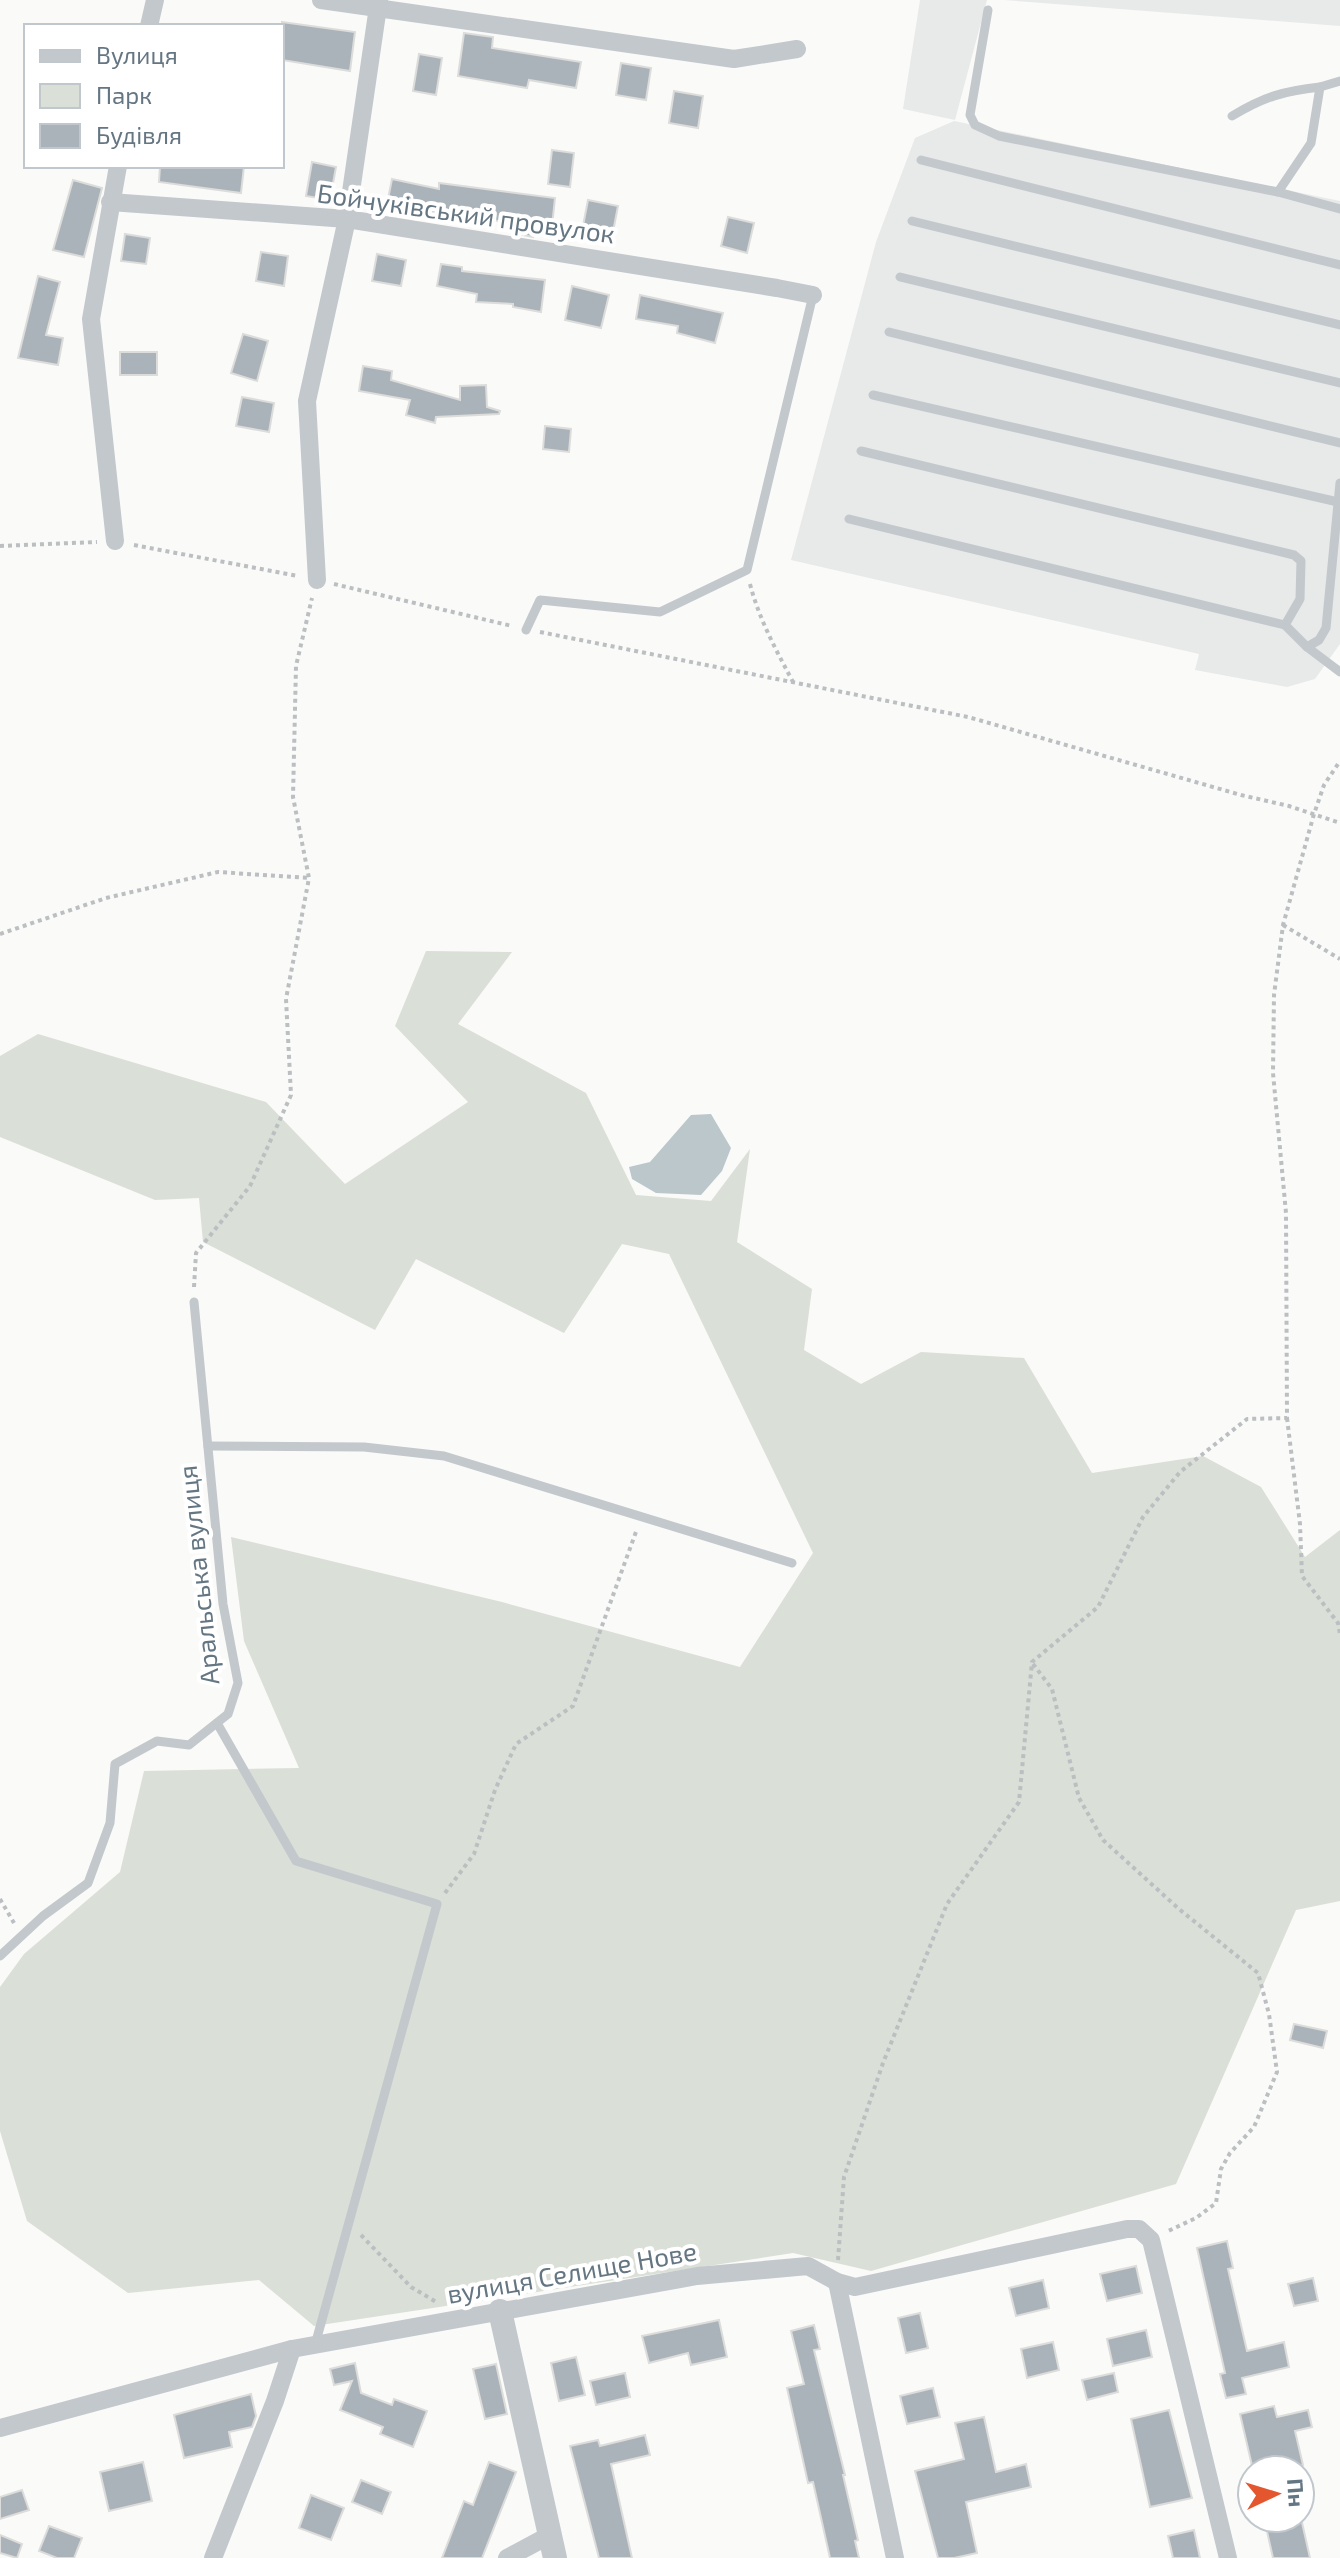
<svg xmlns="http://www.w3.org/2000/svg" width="1340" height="2558" font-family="'Exo 2',sans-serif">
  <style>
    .built { fill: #e8e9e9 }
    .green { fill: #dadfd7 }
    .water { fill: #bbc7cb }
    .building { fill: #aab3b9; stroke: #dcdcda; stroke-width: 2 }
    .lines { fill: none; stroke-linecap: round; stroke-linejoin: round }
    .path { stroke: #bbbfc2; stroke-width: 4; stroke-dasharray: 4 4; stroke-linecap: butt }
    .service { stroke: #c3c8cc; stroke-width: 9 }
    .minor { stroke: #c3c8cc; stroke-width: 18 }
    .tertiary { stroke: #c3c8cc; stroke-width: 24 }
    .labels { text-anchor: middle; stroke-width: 8; stroke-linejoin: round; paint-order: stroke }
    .street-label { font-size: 26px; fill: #657683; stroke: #fff }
  </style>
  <rect width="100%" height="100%" fill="#fafaf8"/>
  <g class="built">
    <polygon points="920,0 987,0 955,120 903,109"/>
    <polygon points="1004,0 1340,0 1340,26"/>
    <polygon points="954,121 1340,201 1340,644 1315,679 1287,687 1195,670 1199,654 791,560 876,242 915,138"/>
  </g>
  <polygon class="green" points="426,951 512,952 458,1024 586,1093 636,1195 711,1201 750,1149 737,1242 812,1289 804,1350 861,1384 921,1352 1024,1358 1092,1473 1203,1456 1261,1487 1305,1557 1340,1530 1340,1901 1296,1910 1176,2184 871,2271 793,2253 314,2326 259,2280 128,2293 27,2221 0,2131 0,1987 24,1954 120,1872 144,1771 299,1768 244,1641 231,1537 502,1602 740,1667 813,1553 669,1254 622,1244 564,1333 416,1259 375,1330 203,1242 199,1198 155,1200 0,1137 0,1056 38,1034 266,1102 345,1184 468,1102 395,1026"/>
  <polygon class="water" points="711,1114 731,1148 722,1171 701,1195 656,1193 632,1179 629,1167 650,1162 691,1115"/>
  <g class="building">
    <polygon points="282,22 355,32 350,71 282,60"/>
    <polygon points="464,33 493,37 492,48 581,62 576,88 529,80 527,88 458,76"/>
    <polygon points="419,54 442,58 436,95 413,91"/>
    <polygon points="621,63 651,68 646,100 616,95"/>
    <polygon points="674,91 703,96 698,128 669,123"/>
    <polygon points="552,150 574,153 570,187 548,184"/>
    <polygon points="312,162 336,167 330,200 306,196"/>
    <polygon points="160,166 244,166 241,193 159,182"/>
    <polygon points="392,179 439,189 439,183 555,198 552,226 535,224 533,237 513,233 514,223 423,211 387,204"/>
    <polygon points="73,180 102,188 84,257 53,250"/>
    <polygon points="588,200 618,206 612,237 582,231"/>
    <polygon points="728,217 754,223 747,253 721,246"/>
    <polygon points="125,234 150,238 146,264 121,261"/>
    <polygon points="261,252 288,256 284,286 256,281"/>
    <polygon points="377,254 406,260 401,286 372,281"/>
    <polygon points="441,264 462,267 462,271 545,280 541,312 513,307 513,304 476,302 477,294 437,286"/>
    <polygon points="38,276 60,282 46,335 63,338 58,365 18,358"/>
    <polygon points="572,286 609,295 601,328 565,320"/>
    <polygon points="640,295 723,313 715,343 677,333 678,326 636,319"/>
    <polygon points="243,334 268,341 257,381 231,373"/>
    <rect x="120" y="352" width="37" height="23"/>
    <polygon points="363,366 392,371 391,380 460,400 460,386 486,385 487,407 500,411 499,414 436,417 435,423 406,415 410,400 359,391"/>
    <polygon points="242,397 274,403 269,432 236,426"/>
    <polygon points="545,426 571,429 569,452 543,449"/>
    <polygon points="1294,2024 1327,2031 1323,2048 1290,2040"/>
    <polygon points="1227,2241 1233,2268 1228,2269 1247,2351 1284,2342 1289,2367 1242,2378 1246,2394 1226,2398 1220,2374 1225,2373 1197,2248"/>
    <polygon points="1136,2266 1142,2293 1107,2301 1100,2274"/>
    <polygon points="1313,2278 1318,2301 1294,2306 1288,2284"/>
    <polygon points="1043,2280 1049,2308 1016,2316 1009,2288"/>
    <polygon points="920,2313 928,2348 906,2353 898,2318"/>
    <polygon points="719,2320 727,2357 691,2365 688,2353 649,2363 642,2336"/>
    <polygon points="814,2325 820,2349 814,2350 845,2475 843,2475 858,2540 855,2541 859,2558 830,2558 813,2482 808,2483 787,2388 804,2384 791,2331"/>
    <polygon points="1146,2330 1152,2357 1113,2366 1107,2339"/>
    <polygon points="1053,2342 1059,2370 1027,2378 1021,2349"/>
    <polygon points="576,2357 585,2395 559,2401 551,2363"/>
    <polygon points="355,2363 361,2393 392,2405 394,2399 427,2411 413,2447 380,2434 383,2427 340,2410 352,2381 334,2385 330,2369"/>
    <polygon points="496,2364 507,2414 485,2419 473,2369"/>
    <polygon points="625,2373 630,2397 596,2405 590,2381"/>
    <polygon points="1114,2373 1118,2392 1087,2400 1082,2380"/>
    <polygon points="933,2388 940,2417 907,2424 900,2396"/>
    <polygon points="251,2394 256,2416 252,2427 229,2432 232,2447 184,2458 174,2415"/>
    <polygon points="1274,2406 1277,2417 1308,2410 1312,2427 1295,2431 1303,2465 1283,2470 1253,2470 1240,2414"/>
    <polygon points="1169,2410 1192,2498 1150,2507 1131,2419"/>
    <polygon points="984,2417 996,2472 1026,2464 1031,2487 966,2502 977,2553 954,2558 938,2558 915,2471 964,2459 955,2423"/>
    <polygon points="645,2435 650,2455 611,2464 632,2558 599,2558 570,2446 598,2440 600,2446"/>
    <polygon points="143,2462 152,2501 109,2511 100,2472"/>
    <polygon points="489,2462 516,2472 482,2558 442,2558 464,2501 473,2505"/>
    <polygon points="361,2480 391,2492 382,2514 352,2502"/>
    <polygon points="22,2490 29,2510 0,2519 0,2497"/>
    <polygon points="311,2495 344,2508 331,2540 299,2528"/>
    <polygon points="1264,2518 1301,2518 1310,2558 1273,2558"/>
    <polygon points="49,2526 82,2538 74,2558 57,2558 39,2551"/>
    <polygon points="1194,2530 1200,2558 1173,2558 1168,2536"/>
    <polygon points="0,2535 22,2544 17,2558 0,2553"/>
  </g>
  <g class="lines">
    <g class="path">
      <polyline points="134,545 298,576"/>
      <polyline points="0,546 97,542"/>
      <polyline points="334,584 512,626"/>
      <path d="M750,584c9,35 26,66 43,98"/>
      <polyline points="540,632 968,717 1241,795 1289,806 1340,823"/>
      <polyline points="1283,925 1340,959"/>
      <polyline points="0,934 106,898 218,872 309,878"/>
      <polyline points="194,1287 196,1253 250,1186 291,1095 286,999 309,878 293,797 296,666 312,598"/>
      <polyline points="1287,1418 1300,1524 1302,1576 1338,1623 1340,1634"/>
      <polyline points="1033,1664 1052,1689 1079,1798 1103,1840 1179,1909 1258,1973 1269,2014 1277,2072 1254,2127 1230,2153 1221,2169 1216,2203 1196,2218 1166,2232"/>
      <polyline points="445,1893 474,1854 495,1790 516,1744 573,1706 637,1529"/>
      <polyline points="0,1899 14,1923"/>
      <polyline points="361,2235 411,2287 438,2303"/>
      <polyline points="838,2260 844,2177 883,2063 947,1904 1019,1802 1032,1662 1098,1607 1143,1517 1180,1472 1247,1419 1287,1418 1286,1213 1273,1073 1274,995 1283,925 1314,814 1324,785 1340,761"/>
    </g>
    <g class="service">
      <polyline points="988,10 970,115 975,125 999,136 1278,192 1340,209"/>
      <path d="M1232,116c32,-19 51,-25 88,-29"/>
      <polyline points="921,160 1340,265"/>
      <polyline points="1278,192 1311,143 1320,87 1340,81"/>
      <polyline points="912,221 1340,325"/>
      <polyline points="900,277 1340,383"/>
      <polyline points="889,332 1340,443"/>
      <polyline points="873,395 1338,502"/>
      <polyline points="861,451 1294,555 1301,561 1300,599 1285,625"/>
      <polyline points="849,519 1285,625 1307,647 1319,640 1326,628 1340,483"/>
      <polyline points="526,630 540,600 660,612 747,570 813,295"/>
      <polyline points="1307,647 1340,672"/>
      <polyline points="208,1446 364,1447 444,1456 792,1563"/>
      <polyline points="217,1723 296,1861 437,1904 315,2345"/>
      <polyline points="0,1956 43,1916 88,1883 110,1823 115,1764 157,1741 189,1745 228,1714 238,1683 223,1604 194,1302"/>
    </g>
    <g class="minor">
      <polyline points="321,0 734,59 797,49"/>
      <polyline points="149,26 155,0"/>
      <polyline points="110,202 347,219 777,288 813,295"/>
      <polyline points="115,541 91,319 118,166"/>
      <polyline points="317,580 307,401 347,219 379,0"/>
      <polyline points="837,2282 895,2558"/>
      <polyline points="0,2428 292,2349 697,2276 808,2266 837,2282 855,2287 1127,2229 1139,2229 1151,2240 1228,2558"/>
      <polyline points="213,2558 275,2401 292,2349"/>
      <polyline points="507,2558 550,2535"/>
    </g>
    <polyline class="tertiary" points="500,2311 555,2558"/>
  </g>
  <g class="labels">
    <g class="street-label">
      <text transform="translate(466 214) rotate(8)" y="9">Бойчуківський провулок</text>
      <text transform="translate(199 1575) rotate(-96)" y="9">Аральська вулиця</text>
      <text transform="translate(572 2273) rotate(-10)" y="9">вулиця Селище Нове</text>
    </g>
  </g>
  <rect x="24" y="24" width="260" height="144" fill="#ffffff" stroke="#c1c8cd" stroke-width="2"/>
  <rect x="40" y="50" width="40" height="12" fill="#c3c8cc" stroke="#c1c8cd" stroke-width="2"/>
  <text x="96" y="64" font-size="24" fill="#657683">Вулиця</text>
  <rect x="40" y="84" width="40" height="24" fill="#dadfd7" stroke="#c1c8cd" stroke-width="2"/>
  <text x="96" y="104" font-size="24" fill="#657683">Парк</text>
  <rect x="40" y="124" width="40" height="24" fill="#aab3b9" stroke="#c1c8cd" stroke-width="2"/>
  <text x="96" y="144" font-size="24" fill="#657683">Будівля</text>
  <g transform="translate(1276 2494) rotate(86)"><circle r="38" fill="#ffffff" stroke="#c1c8cd" stroke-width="2"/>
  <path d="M0-6L14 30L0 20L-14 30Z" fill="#e4572e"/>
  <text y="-12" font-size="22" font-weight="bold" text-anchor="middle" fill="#657683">Пн</text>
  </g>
</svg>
